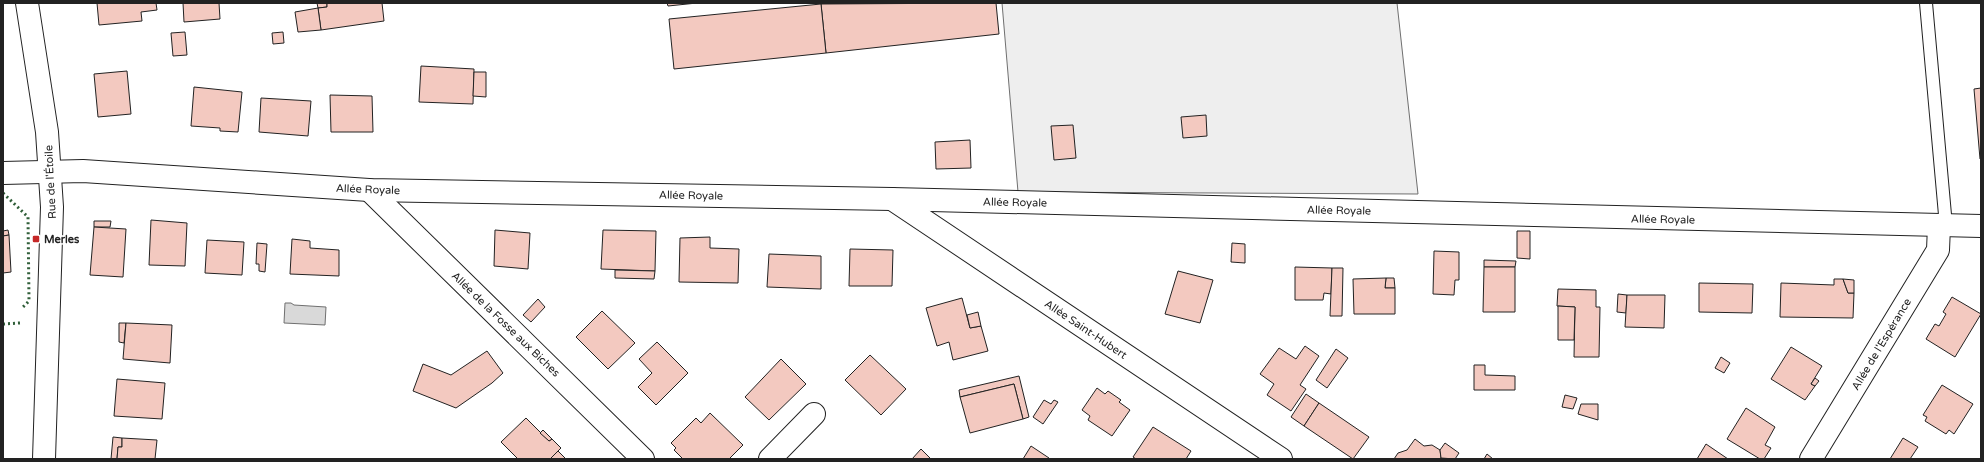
<svg xmlns="http://www.w3.org/2000/svg" width="1984" height="462" font-family="'Varela Round',sans-serif">
  <style>
    .green { fill: #eee; stroke: #6f6f6f }
    .water { fill: #d9d9d9; stroke: #6f6f6f }
    .building { fill: #f3c9c0; stroke: #222 }
    .lines { fill: none; stroke-linecap: round; stroke-linejoin: round }
    .service-casing { stroke: #222; stroke-width: 14 }
    .minor-casing { stroke: #222; stroke-width: 24 }
    .service { stroke: #fff; stroke-width: 12 }
    .minor { stroke: #fff; stroke-width: 22 }
    .hedge { stroke: #2f5e38; stroke-width: 3; stroke-dasharray: 2 3; stroke-linecap: butt }
    .poi-dot { fill: #c62828; stroke: #fff; stroke-width: 1.5 }
    .labels { text-anchor: middle; stroke-width: 3; stroke-linejoin: round; paint-order: stroke }
    .street-label { font-size: 11px; fill: #222; stroke: #fff }
    .poi-label { font-size: 11px; font-weight: bold; fill: #222; stroke: #fff; text-anchor: start }
  </style>
  <rect width="100%" height="100%" fill="#fff"/>
  <polygon class="green" points="1002,3 1397,3 1418,194 1018,192"/>
  <polygon class="water" points="285,303 291,303 294,305 326,307 325,325 284,323"/>
  <g class="building">
    <polygon points="97,3 156,3 157,10 141,12 142,21 99,25"/>
    <polygon points="183,3 219,3 220,19 184,22"/>
    <polygon points="317,3 327,3 327,7 318,8"/>
    <polygon points="327,3 382,3 384,21 321,30 318,8 327,7"/>
    <polygon points="667,3 697,3 668,6"/>
    <polygon points="996,3 999,34 826,53 821,4"/>
    <polygon points="821,4 826,53 674,69 669,19"/>
    <polygon points="318,8 321,30 298,32 295,12"/>
    <polygon points="185,32 187,55 173,56 171,33"/>
    <polygon points="283,32 284,43 273,44 272,33"/>
    <polygon points="421,66 474,69 473,104 419,102"/>
    <polygon points="127,71 131,114 98,117 94,74"/>
    <polygon points="474,72 486,72 486,97 473,96"/>
    <polygon points="194,87 242,92 238,132 220,131 220,128 191,126"/>
    <polygon points="1981,88 1981,159 1980,159 1974,89"/>
    <polygon points="330,95 372,96 373,132 331,132"/>
    <polygon points="261,98 311,101 308,136 259,132"/>
    <polygon points="1206,115 1207,136 1183,138 1181,117"/>
    <polygon points="1073,125 1076,158 1054,160 1051,126"/>
    <polygon points="970,140 971,168 936,169 935,142"/>
    <polygon points="151,220 187,223 185,266 149,265"/>
    <polygon points="94,221 111,221 110,227 94,227"/>
    <polygon points="94,227 126,229 123,277 90,275"/>
    <polygon points="8,230 9,235 3,236 3,231"/>
    <polygon points="495,230 530,233 528,269 494,266"/>
    <polygon points="603,230 656,231 655,271 601,269"/>
    <polygon points="1517,231 1530,231 1530,259 1517,258"/>
    <polygon points="9,235 11,272 3,273 3,236"/>
    <polygon points="710,237 710,248 739,249 738,283 679,282 680,238"/>
    <polygon points="292,239 310,241 310,248 339,250 339,276 290,274"/>
    <polygon points="207,240 244,242 242,275 205,273"/>
    <polygon points="257,243 267,244 265,272 259,271 259,264 256,264"/>
    <polygon points="1232,243 1245,244 1245,263 1231,262"/>
    <polygon points="850,249 893,250 892,286 849,286"/>
    <polygon points="1434,251 1459,252 1459,280 1455,280 1454,295 1433,294"/>
    <polygon points="769,254 821,256 821,289 767,287"/>
    <polygon points="1484,260 1516,261 1515,267 1484,267"/>
    <polygon points="1295,267 1332,268 1331,294 1324,293 1323,300 1295,300"/>
    <polygon points="1484,267 1515,267 1515,312 1483,312"/>
    <polygon points="1332,268 1343,268 1342,316 1330,316"/>
    <polygon points="615,270 655,271 654,279 615,278"/>
    <polygon points="1178,271 1213,280 1200,323 1165,314"/>
    <polygon points="1386,278 1394,278 1395,288 1385,288"/>
    <polygon points="1386,278 1385,288 1395,288 1395,314 1354,314 1353,279"/>
    <polygon points="1834,279 1843,279 1848,293 1854,293 1853,318 1780,317 1781,283 1834,285"/>
    <polygon points="1843,279 1854,280 1854,293 1848,293"/>
    <polygon points="1699,283 1753,284 1752,313 1699,312"/>
    <polygon points="1558,289 1596,290 1596,307 1600,307 1599,357 1574,357 1575,307 1557,306"/>
    <polygon points="1618,294 1627,295 1626,313 1617,312"/>
    <polygon points="1627,295 1665,295 1664,328 1625,327"/>
    <polygon points="1952,297 1981,314 1955,357 1926,339 1935,324 1939,326 1946,314 1943,312"/>
    <polygon points="962,298 970,328 981,326 988,351 953,360 949,342 937,346 926,308"/>
    <polygon points="538,299 545,307 531,322 523,315"/>
    <polygon points="1558,306 1575,307 1574,340 1558,340"/>
    <polygon points="602,311 635,343 608,369 576,337"/>
    <polygon points="978,312 981,326 970,328 967,315"/>
    <polygon points="119,323 126,323 124,343 119,342"/>
    <polygon points="126,323 172,325 170,363 123,359"/>
    <polygon points="657,342 688,373 656,405 638,387 652,373 639,359"/>
    <polygon points="1305,346 1319,356 1300,385 1306,389 1291,411 1267,395 1274,384 1260,374 1279,348 1296,359"/>
    <polygon points="1791,347 1822,366 1811,384 1815,386 1805,400 1771,379"/>
    <polygon points="1336,349 1348,358 1327,388 1316,380"/>
    <polygon points="487,351 503,373 492,383 456,408 413,391 423,364 451,375"/>
    <polygon points="870,355 906,389 881,415 845,380"/>
    <polygon points="1721,357 1730,363 1724,373 1715,368"/>
    <polygon points="781,359 806,384 769,420 745,397"/>
    <polygon points="1474,365 1485,365 1485,375 1515,376 1515,390 1474,390"/>
    <polygon points="1019,376 1029,417 1023,419 1014,384 960,397 959,390"/>
    <polygon points="1815,378 1819,381 1815,386 1811,384"/>
    <polygon points="117,379 165,383 162,419 114,416"/>
    <polygon points="1014,384 1023,419 970,433 960,397"/>
    <polygon points="1942,385 1973,404 1954,434 1949,430 1946,434 1925,421 1927,417 1923,415"/>
    <polygon points="1097,388 1105,394 1108,391 1121,400 1119,402 1130,410 1112,436 1088,420 1090,416 1082,410"/>
    <polygon points="1306,394 1319,403 1304,426 1291,417"/>
    <polygon points="1565,395 1577,398 1573,409 1562,407"/>
    <polygon points="1044,400 1051,404 1054,400 1058,402 1043,424 1033,417"/>
    <polygon points="1319,403 1369,437 1353,459 1304,426"/>
    <polygon points="1581,404 1598,404 1598,420 1578,414"/>
    <polygon points="1746,408 1775,427 1765,445 1771,448 1764,459 1760,459 1727,439"/>
    <polygon points="710,413 743,445 729,459 683,459 674,450 676,448 671,443 696,418 701,423"/>
    <polygon points="526,418 549,441 552,439 561,448 550,459 518,459 501,442"/>
    <polygon points="1153,427 1191,451 1186,459 1136,459 1133,457"/>
    <polygon points="543,430 552,439 549,441 540,433"/>
    <polygon points="113,437 122,438 122,447 118,447 117,459 111,459"/>
    <polygon points="122,438 157,440 155,459 117,459 118,447 122,447"/>
    <polygon points="1903,438 1918,447 1910,459 1890,459"/>
    <polygon points="1415,439 1424,446 1432,445 1440,450 1441,458 1443,459 1394,459 1398,453 1407,450"/>
    <polygon points="1445,443 1459,453 1455,459 1441,458 1440,450"/>
    <polygon points="1706,444 1728,459 1697,459"/>
    <polygon points="1031,446 1049,458 1049,459 1023,459"/>
    <polygon points="921,449 931,459 912,459"/>
    <polygon points="558,451 566,459 550,459"/>
    <polygon points="1487,454 1493,459 1484,459"/>
  </g>
  <g class="lines">
    <g class="service-casing">
      <polyline id="service" points="1926,3 1946,226"/>
    </g>
    <g class="minor-casing">
      <g id="minor">
        <polyline points="27,3 47,132 52,207 44,459"/>
        <polyline points="3,173 83,171 369,190 892,199 1981,226"/>
        <polyline points="369,190 643,459"/>
        <polyline points="892,199 1281,459"/>
        <polyline points="770,459 814,414"/>
        <polyline points="1811,459 1938,250 1939,226"/>
      </g>
    </g>
    <use href="#service" class="service"/>
    <use href="#minor" class="minor"/>
    <g class="hedge">
      <polyline points="3,193 28,217 29,301 22,308"/>
      <polyline points="3,324 20,323"/>
    </g>
  </g>
  <rect class="poi-dot" x="32" y="235" width="8" height="8" rx="2"/>
  <g class="labels">
    <g class="street-label">
      <text transform="translate(50 182) rotate(-93)" y="4">Rue de l'Étoile</text>
      <text transform="translate(368 189) rotate(2)" y="4">Allée Royale</text>
      <text transform="translate(691 195) rotate(1)" y="4">Allée Royale</text>
      <text transform="translate(1015 202) rotate(1)" y="4">Allée Royale</text>
      <text transform="translate(1339 210) rotate(1)" y="4">Allée Royale</text>
      <text transform="translate(1663 219) rotate(1)" y="4">Allée Royale</text>
      <text transform="translate(506 324) rotate(44)" y="4">Allée de la Fosse aux Biches</text>
      <text transform="translate(1086 329) rotate(34)" y="4">Allée Saint-Hubert</text>
      <text transform="translate(1881 344) rotate(-59)" y="4">Allée de l'Espérance</text>
    </g>
    <g class="poi-label">
      <text x="44" y="243">Merles</text>
    </g>
  </g>
  <rect width="1984" height="462" fill="none" stroke="#222222" stroke-width="8"/>
</svg>
